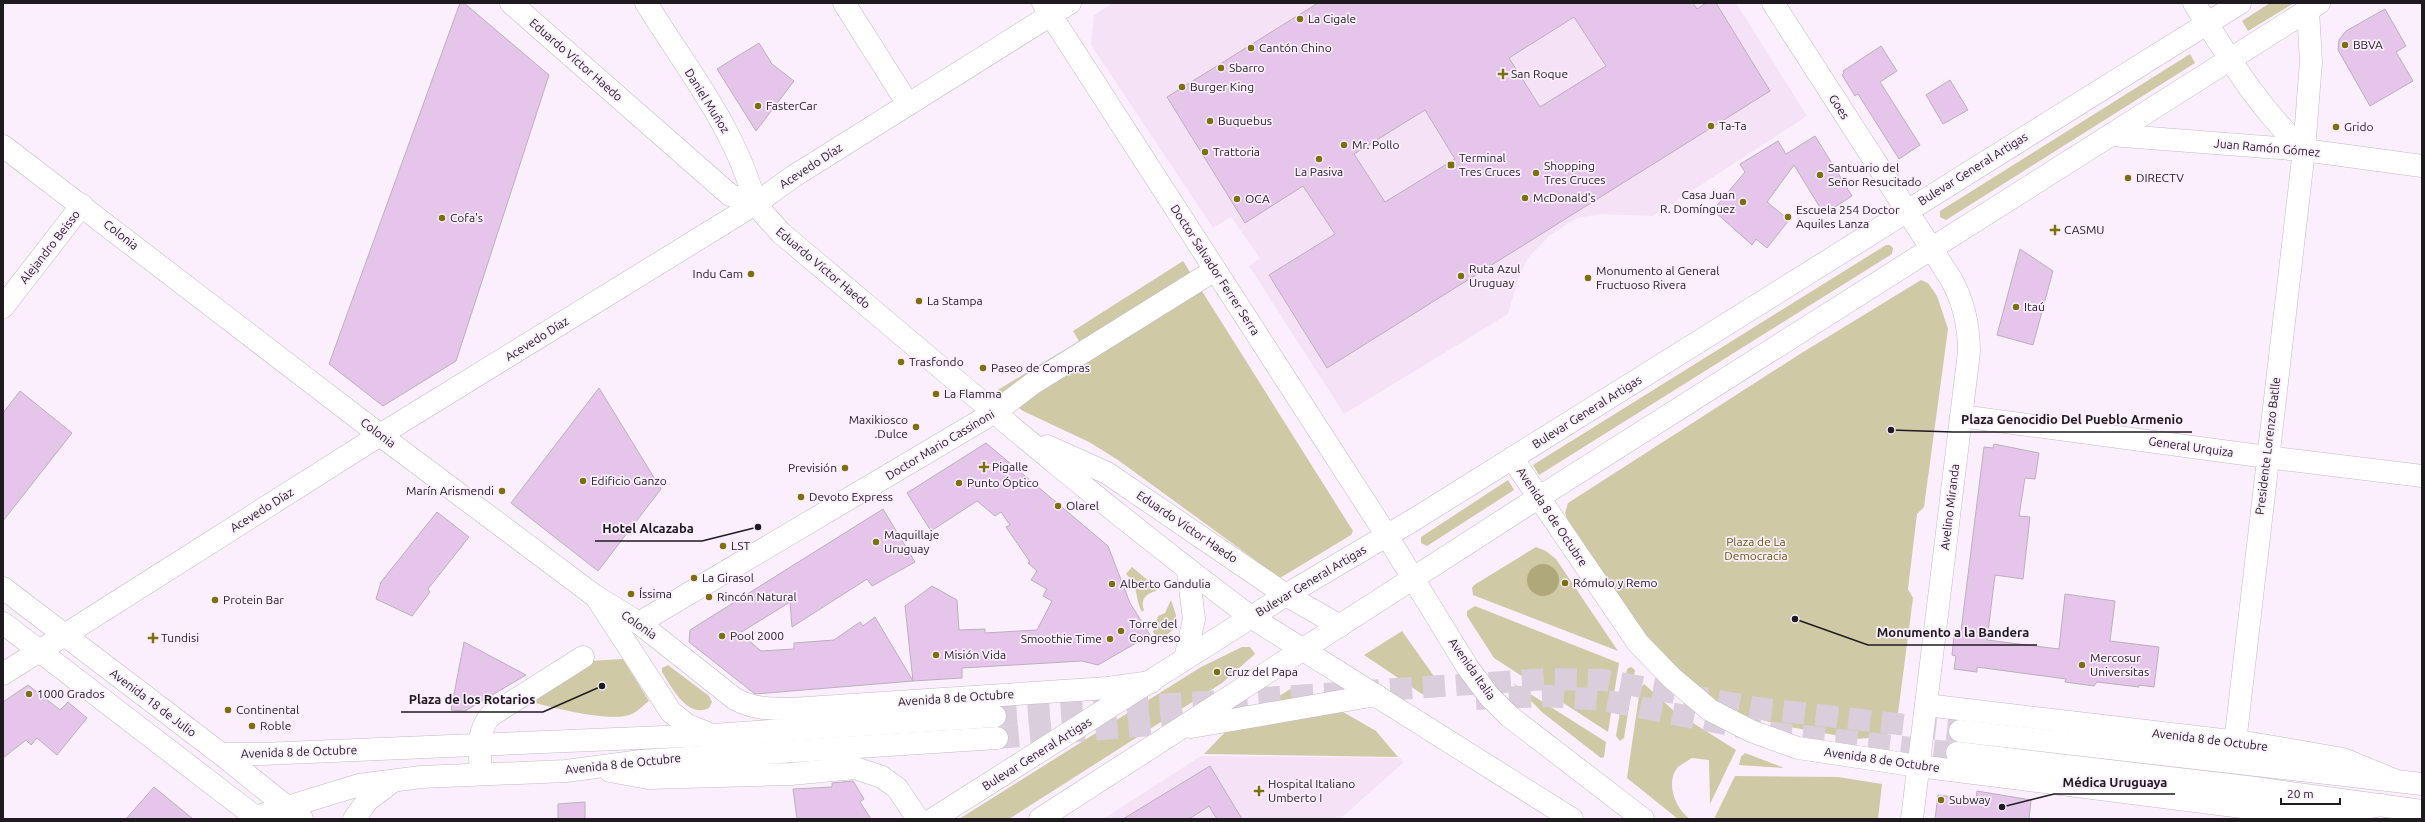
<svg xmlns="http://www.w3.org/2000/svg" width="2425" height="822" font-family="Ubuntu,sans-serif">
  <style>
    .built { fill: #f5e2f7 }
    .green { fill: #cfcaa5; fill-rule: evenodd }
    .water { fill: #afa87b }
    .building { fill: #e6c5eb; stroke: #bbafbd; fill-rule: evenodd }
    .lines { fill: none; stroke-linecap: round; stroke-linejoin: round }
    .major-tunnel { stroke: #dacedc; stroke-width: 22; stroke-dasharray: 22 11; stroke-linecap: butt }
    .minor-casing { stroke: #c4b8c6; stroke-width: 23 }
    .major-casing { stroke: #c4b8c6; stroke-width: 23 }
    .minor { stroke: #fff; stroke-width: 22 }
    .major { stroke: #fff; stroke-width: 22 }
    .poi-dot { fill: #7c6f0e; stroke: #fbeefd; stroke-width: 1.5 }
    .labels { text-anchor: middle; stroke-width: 3.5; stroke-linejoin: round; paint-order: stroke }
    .poi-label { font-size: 12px; fill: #1f1a20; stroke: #fbeefd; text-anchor: start }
    .street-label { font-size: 12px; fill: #1f1a20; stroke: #fbeefd }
    .park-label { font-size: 12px; fill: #635908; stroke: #fbeefd }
    .leader { fill: none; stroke: #1f1a20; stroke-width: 1.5 }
    .callout-dot { fill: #1f1a20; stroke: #fbeefd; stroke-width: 1.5 }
    .callout-label { font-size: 13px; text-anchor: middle; font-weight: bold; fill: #1f1a20; stroke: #fbeefd; stroke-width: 3.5; stroke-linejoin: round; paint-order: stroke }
  </style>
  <rect width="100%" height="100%" fill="#fbeefd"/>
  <g class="built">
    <polygon points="1113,3 1736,3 1807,116 1653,216 1600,214 1577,218 1550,235 1528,258 1518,279 1508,314 1344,414 1249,266 1260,258 1231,217 1213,228 1091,45 1094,15"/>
    <polygon points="1201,756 1400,758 1404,762 1340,819 1103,819"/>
  </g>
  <g class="green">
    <polygon points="2270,3 2294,3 2248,31 2242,21"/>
    <polygon points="2190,54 2195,63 1946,220 1940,217 1940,211"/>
    <polygon points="1886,245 1890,245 1893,248 1892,254 1539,475 1533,465"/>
    <polygon points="1183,261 1353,531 1351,535 1280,578 1118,460 1089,442 1023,411 996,391 1079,341 1073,331"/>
    <polygon points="1921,280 1928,283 1937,296 1948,329 1924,507 1917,514 1908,589 1913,598 1897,721 1890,733 1882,737 1856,739 1790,727 1742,715 1702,694 1651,643 1569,524 1565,513 1568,503 1800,354"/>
    <polygon points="1508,480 1514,490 1427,546 1421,543 1421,537"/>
    <path d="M1536,547l10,4 10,8 62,92 -145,-56 -1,-7 2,-3zM1542,564l9,2 6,6 -21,22 -6,-6v-17z"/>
    <path d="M1132,567l25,21 -1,3c-10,2 -16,9 -12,19l-2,2c-8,-15 -2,-24 -16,-38z"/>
    <polygon points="1171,600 1176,615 1174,629 1159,641 1153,632 1158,616 1165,613"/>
    <polygon points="1475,606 1619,663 1608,732 1494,658 1467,616 1467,611"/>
    <path d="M1402,631l36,51c0,11 -6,15 -16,12l-58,-39z"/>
    <polygon points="1242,647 1250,647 1255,654 1222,683 1009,819 959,819 1201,667"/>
    <path d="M623,659l26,42c-6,4 -12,12 -20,14 -23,7 -78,-8 -102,-14l62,-40z"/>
    <path d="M668,665l41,31 3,6 -3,6c-22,11 -38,-22 -47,-36v-4z"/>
    <polygon points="1631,667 1635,670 1624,738 1620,741 1616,736 1627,669"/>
    <polygon points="1513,683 1606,742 1604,757 1601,758 1543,713"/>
    <path d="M1644,684l30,27 62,39 -26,54 -1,-44 -17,-2c-5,3 -10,6 -14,9 -13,15 -3,42 12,52h-12l-51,-41 13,-89z"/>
    <polygon points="1298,686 1376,731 1398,757 1204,754 1231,726 1292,688"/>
    <polygon points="1745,753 1782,767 1783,768 1739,765 1741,757"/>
    <polygon points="1735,776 1838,777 1882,784 1878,819 1714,819"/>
  </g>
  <circle class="water" cx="1543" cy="580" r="16"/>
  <g class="building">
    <polygon points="460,3 464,3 549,75 456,361 383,406 329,364"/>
    <path d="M1318,3h375l4,6 9,-6h10l54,88 -443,277 -58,-93 66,-41 -32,-48 -58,37 -78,-126zM1574,17l32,49 -66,41 -31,-49zM1425,110l30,49 -70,43 -31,-48z"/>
    <polygon points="2385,9 2406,46 2396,52 2413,81 2370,106 2338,50 2339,40 2346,31"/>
    <polygon points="759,43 772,64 794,81 756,131 717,69"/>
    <polygon points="1881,46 1897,71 1880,82 1920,145 1899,159 1858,94 1855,96 1842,75 1844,73 1843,71"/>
    <polygon points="1950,80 1968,110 1943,124 1926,95"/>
    <polygon points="1815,136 1852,196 1824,214 1794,165 1767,202 1789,220 1767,248 1756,239 1752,245 1713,210 1745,172 1740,164 1778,141 1786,154"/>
    <polygon points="2020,249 2053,271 2033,345 1997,335"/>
    <polygon points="599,388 661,489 598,571 511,503"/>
    <polygon points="20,391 72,433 3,521 3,413"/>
    <polygon points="986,443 1108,546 1130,603 1150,635 1098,665 1082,661 962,668 962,678 913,681 905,606 932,586 957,600 959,630 985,629 985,633 1037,630 1052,601 1043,596 1047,589 1031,580 1037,571 1028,563 1030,562 1006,527 1010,525 1001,512 995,516 977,501 931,531 907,493"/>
    <polygon points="1994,444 2039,453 2035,479 2025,478 2019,516 2030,517 2023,579 1995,575 1987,640 2059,649 2065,594 2115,601 2110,641 2159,647 2154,687 2139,685 2139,687 2097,682 2094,686 2065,682 2066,679 1977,667 1977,672 1954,669 1956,656 1952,655 1954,636 1959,637 1961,631 1984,447 1993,448"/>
    <polygon points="883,509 915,562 872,586 867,579 792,627 790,602 740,633 761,651 794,649 794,643 834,640 860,622 863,626 875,617 913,681 755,694 689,642 690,630"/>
    <polygon points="437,512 469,537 428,589 430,592 412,616 376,599 381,582"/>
    <polygon points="464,642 526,675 465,711 451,710"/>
    <polygon points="28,685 60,710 68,702 87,718 57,755 37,738 31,745 26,740 3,758 3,702"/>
    <polygon points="1210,766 1242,819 1217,819 1209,806 1189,819 1123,819"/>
    <polygon points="853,781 864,799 860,802 871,819 797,819 793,789 832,787 832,783"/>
    <polygon points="154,787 193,819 126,819"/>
    <polygon points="1977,791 2031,800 2029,819 1935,819 1938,795 1976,800"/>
    <polygon points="585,802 585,819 558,819 558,804"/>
  </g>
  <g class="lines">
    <g class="major-tunnel">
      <polyline points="1476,699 1546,696 1603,700 1766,732 1957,753"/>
      <polyline points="995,716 1547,679 1604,680 1757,708 1960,731"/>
      <polyline points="997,738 1197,721"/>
    </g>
    <g class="minor-casing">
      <g id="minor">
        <path d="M511,3l219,192 25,9 26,29c155,130 308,263 470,384"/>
        <path d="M646,3c39,63 92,129 109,201"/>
        <polyline points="844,3 908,104"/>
        <polyline points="1043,3 1387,536"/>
        <path d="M1773,3l178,276c13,23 18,46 18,73l-57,467"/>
        <path d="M2194,3c33,52 64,105 110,147"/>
        <polyline points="2111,135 2304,150 2422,166"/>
        <path d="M3,146l377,289 215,161 44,27 96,76c19,10 35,10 56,10l317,-21 43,-6"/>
        <polyline points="3,307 82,205"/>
        <polyline points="1961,416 2267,457 2422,476"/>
        <polyline points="1047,446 1107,473 1286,595 1340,626"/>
        <polyline points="598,600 671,712 687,725 712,735"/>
        <polyline points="639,623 995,412 1032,384 1215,270"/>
        <polyline points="3,674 380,435 755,204 794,176 1070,3"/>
        <polyline points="2235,743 2304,150 2311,62 2308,10"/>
        <path d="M481,774c-1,-21 -5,-41 9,-58l93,-59"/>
      </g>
    </g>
    <g class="major-casing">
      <g id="major">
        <polyline points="1512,458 1638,643 1672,678 1710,710 1751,731 1798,748 1918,766 2266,810 2330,814 2382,805"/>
        <polyline points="1387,536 1468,668 1489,696 1509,716 1643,819"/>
        <polyline points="3,588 221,754 302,819"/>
        <polyline points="1251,617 1572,819"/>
        <polyline points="3,623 258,819"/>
        <polyline points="1185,659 1194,619 1188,571"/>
        <polyline points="1926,705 2256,744 2343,759 2394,780"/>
        <polyline points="1191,727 1376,695"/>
        <polyline points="1960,731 2422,784"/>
        <polyline points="1957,753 2255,788 2422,811"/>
        <polyline points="221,754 262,754 712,735 995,716"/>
        <polyline points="610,771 648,778 791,774 855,768 882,777 897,788 918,819"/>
        <polyline points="255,817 359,785 421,777 566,771 641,761 997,738"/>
        <polyline points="354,819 368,800 393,781"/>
        <polyline points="933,819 1286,595 1415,519 2240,3"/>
        <polyline points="1040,819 1519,510 2319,3"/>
      </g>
    </g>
    <use href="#minor" class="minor"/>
    <use href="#major" class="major"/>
  </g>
  <g class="poi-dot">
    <circle cx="1300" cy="19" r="4"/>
    <circle cx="2345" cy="45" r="4"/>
    <circle cx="1251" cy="48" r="4"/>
    <circle cx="1221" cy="68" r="4"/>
    <path d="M1501 68h4v4h4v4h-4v4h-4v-4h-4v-4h4z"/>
    <circle cx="1182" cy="87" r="4"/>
    <circle cx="758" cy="106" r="4"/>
    <circle cx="1210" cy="121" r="4"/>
    <circle cx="1711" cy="126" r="4"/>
    <circle cx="2336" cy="127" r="4"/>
    <circle cx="1344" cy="145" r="4"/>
    <circle cx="1205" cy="152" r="4"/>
    <circle cx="1319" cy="159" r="4"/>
    <rect x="1447" y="161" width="8" height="8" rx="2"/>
    <circle cx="1536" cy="173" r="4"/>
    <circle cx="1820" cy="175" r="4"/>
    <circle cx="2128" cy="178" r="4"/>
    <circle cx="1525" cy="198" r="4"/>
    <circle cx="1237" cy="199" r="4"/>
    <circle cx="1743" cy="202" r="4"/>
    <circle cx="1788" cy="217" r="4"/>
    <circle cx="442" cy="218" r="4"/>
    <path d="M2053 224h4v4h4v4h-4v4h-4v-4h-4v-4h4z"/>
    <circle cx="751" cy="274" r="4"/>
    <circle cx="1461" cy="276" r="4"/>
    <circle cx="1588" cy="278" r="4"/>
    <circle cx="919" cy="301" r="4"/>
    <circle cx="2016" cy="307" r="4"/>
    <circle cx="901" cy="362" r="4"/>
    <circle cx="983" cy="368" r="4"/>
    <circle cx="936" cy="394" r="4"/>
    <circle cx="916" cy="427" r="4"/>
    <path d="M982 461h4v4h4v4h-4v4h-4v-4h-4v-4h4z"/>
    <circle cx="845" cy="468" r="4"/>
    <circle cx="583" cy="481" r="4"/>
    <circle cx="959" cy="483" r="4"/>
    <circle cx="502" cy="491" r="4"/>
    <circle cx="801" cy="497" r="4"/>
    <circle cx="1058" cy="506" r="4"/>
    <circle cx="876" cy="542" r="4"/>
    <circle cx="723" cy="546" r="4"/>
    <circle cx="694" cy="578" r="4"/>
    <circle cx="1565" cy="583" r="4"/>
    <circle cx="1112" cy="584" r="4"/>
    <circle cx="631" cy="594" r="4"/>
    <circle cx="709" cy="597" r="4"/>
    <circle cx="215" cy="600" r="4"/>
    <circle cx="1121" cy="631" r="4"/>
    <circle cx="722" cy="636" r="4"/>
    <path d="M151 632h4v4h4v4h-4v4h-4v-4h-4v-4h4z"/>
    <circle cx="1110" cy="639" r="4"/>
    <circle cx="936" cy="655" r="4"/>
    <circle cx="2082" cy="665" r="4"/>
    <circle cx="1217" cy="672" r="4"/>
    <circle cx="29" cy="694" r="4"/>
    <circle cx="228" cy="710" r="4"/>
    <circle cx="252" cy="726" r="4"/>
    <path d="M1257 785h4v4h4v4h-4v4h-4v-4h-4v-4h4z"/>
    <circle cx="1941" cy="800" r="4"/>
  </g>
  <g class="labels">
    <g class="poi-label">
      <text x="1308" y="23">La Cigale</text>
      <text x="2353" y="49">BBVA</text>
      <text x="1259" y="52">Cantón Chino</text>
      <text x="1229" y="72">Sbarro</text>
      <text x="1511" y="78">San Roque</text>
      <text x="1190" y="91">Burger King</text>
      <text x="766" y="110">FasterCar</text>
      <text x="1218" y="125">Buquebus</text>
      <text x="1719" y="130">Ta-Ta</text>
      <text x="2344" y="131">Grido</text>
      <text x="1352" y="149">Mr. Pollo</text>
      <text x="1213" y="156">Trattoria</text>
      <text x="1459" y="162">Terminal<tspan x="1459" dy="14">Tres Cruces</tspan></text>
      <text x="1544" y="170">Shopping<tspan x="1544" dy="14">Tres Cruces</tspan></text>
      <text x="1828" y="172">Santuario del<tspan x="1828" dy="14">Señor Resucitado</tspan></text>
      <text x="1319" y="176" text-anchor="middle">La Pasiva</text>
      <text x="2136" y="182">DIRECTV</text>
      <text x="1735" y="199" text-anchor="end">Casa Juan<tspan x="1735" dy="14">R. Domínguez</tspan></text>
      <text x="1533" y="202">McDonald's</text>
      <text x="1245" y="203">OCA</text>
      <text x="1796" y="214">Escuela 254 Doctor<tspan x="1796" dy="14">Aquiles Lanza</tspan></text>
      <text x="450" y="222">Cofa's</text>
      <text x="2064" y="234">CASMU</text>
      <text x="1469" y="273">Ruta Azul<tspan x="1469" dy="14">Uruguay</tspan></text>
      <text x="1596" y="275">Monumento al General<tspan x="1596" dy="14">Fructuoso Rivera</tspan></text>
      <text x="743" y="278" text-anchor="end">Indu Cam</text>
      <text x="927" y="305">La Stampa</text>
      <text x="2024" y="311">Itaú</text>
      <text x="909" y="366">Trasfondo</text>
      <text x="991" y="372">Paseo de Compras</text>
      <text x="944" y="398">La Flamma</text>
      <text x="908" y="424" text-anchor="end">Maxikiosco<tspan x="908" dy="14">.Dulce</tspan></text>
      <text x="992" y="471">Pigalle</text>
      <text x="837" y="472" text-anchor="end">Previsión</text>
      <text x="591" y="485">Edificio Ganzo</text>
      <text x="967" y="487">Punto Óptico</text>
      <text x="494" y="495" text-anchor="end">Marín Arismendi</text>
      <text x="809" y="501">Devoto Express</text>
      <text x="1066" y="510">Olarel</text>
      <text x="884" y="539">Maquillaje<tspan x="884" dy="14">Uruguay</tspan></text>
      <text x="731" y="550">LST</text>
      <text x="702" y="582">La Girasol</text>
      <text x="1573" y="587">Rómulo y Remo</text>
      <text x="1120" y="588">Alberto Gandulia</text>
      <text x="639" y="598">Íssima</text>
      <text x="717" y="601">Rincón Natural</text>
      <text x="223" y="604">Protein Bar</text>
      <text x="1129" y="628">Torre del<tspan x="1129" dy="14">Congreso</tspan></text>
      <text x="730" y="640">Pool 2000</text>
      <text x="161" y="642">Tundisi</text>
      <text x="1102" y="643" text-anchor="end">Smoothie Time</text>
      <text x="944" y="659">Misión Vida</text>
      <text x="2090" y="662">Mercosur<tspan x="2090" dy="14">Universitas</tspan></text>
      <text x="1225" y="676">Cruz del Papa</text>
      <text x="37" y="698">1000 Grados</text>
      <text x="236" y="714">Continental</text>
      <text x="260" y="730">Roble</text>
      <text x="1268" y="788">Hospital Italiano<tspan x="1268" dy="14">Umberto I</tspan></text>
      <text x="1949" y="804">Subway</text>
    </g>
    <g class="street-label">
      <text transform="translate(576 60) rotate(41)" y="4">Eduardo Víctor Haedo</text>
      <text transform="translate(707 101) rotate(58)" y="4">Daniel Muñoz</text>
      <text transform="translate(1839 107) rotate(57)" y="4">Goes</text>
      <text transform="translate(2267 148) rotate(5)" y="4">Juan Ramón Gómez</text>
      <text transform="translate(811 166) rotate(-33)" y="4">Acevedo Díaz</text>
      <text transform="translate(1973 169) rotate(-32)" y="4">Bulevar General Artigas</text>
      <text transform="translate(121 235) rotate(38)" y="4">Colonia</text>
      <text transform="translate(50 247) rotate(-52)" y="4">Alejandro Beisso</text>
      <text transform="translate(823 268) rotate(40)" y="4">Eduardo Víctor Haedo</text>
      <text transform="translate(1215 270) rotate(57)" y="4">Doctor Salvador Ferrer Serra</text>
      <text transform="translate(537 339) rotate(-32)" y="4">Acevedo Díaz</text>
      <text transform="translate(1587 412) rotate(-32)" y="4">Bulevar General Artigas</text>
      <text transform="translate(378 433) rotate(37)" y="4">Colonia</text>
      <text transform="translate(940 445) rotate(-31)" y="4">Doctor Mario Cassinoni</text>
      <text transform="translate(2268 446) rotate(-83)" y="4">Presidente Lorenzo Batlle</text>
      <text transform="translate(2191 447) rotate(8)" y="4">General Urquiza</text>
      <text transform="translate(1950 507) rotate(-83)" y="4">Avelino Miranda</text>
      <text transform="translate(262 510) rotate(-32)" y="4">Acevedo Díaz</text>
      <text transform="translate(1552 517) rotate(56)" y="4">Avenida 8 de Octubre</text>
      <text transform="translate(1187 527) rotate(34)" y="4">Eduardo Víctor Haedo</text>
      <text transform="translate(1311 581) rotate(-31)" y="4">Bulevar General Artigas</text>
      <text transform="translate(639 625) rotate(35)" y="4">Colonia</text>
      <text transform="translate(1472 669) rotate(55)" y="4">Avenida Italia</text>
      <text transform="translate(956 698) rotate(-4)" y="4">Avenida 8 de Octubre</text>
      <text transform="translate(153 703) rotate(37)" y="4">Avenida 18 de Julio</text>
      <text transform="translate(2210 740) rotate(7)" y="4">Avenida 8 de Octubre</text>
      <text transform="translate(299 752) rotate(-2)" y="4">Avenida 8 de Octubre</text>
      <text transform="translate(1037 754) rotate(-32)" y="4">Bulevar General Artigas</text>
      <text transform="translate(1882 760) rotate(8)" y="4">Avenida 8 de Octubre</text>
      <text transform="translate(623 764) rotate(-6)" y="4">Avenida 8 de Octubre</text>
    </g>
    <g class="park-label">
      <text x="1756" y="546">Plaza de La<tspan x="1756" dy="14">Democracia</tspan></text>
    </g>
  </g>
  <path class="leader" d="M1891 430L1953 432H2192M758 527L702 541H595M1795 619L1868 645H2037M602 686L543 712H401M2002 807L2054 794H2175"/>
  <g class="callout-dot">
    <circle cx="1891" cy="430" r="4"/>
    <circle cx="758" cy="527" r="4"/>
    <circle cx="1795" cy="619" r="4"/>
    <circle cx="602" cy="686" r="4"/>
    <circle cx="2002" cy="807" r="4"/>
  </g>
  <g class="callout-label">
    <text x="2072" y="424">Plaza Genocidio Del Pueblo Armenio</text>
    <text x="648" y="533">Hotel Alcazaba</text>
    <text x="1953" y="637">Monumento a la Bandera</text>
    <text x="472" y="704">Plaza de los Rotarios</text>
    <text x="2115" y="787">Médica Uruguaya</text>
  </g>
  <rect width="2425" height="822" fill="none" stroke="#1f1a20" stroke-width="8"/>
  <path d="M2281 798v6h59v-6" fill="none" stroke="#1f1a20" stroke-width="2"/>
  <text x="2287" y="798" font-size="12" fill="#1f1a20" stroke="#fbeefd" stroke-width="3" paint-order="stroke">20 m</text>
</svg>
